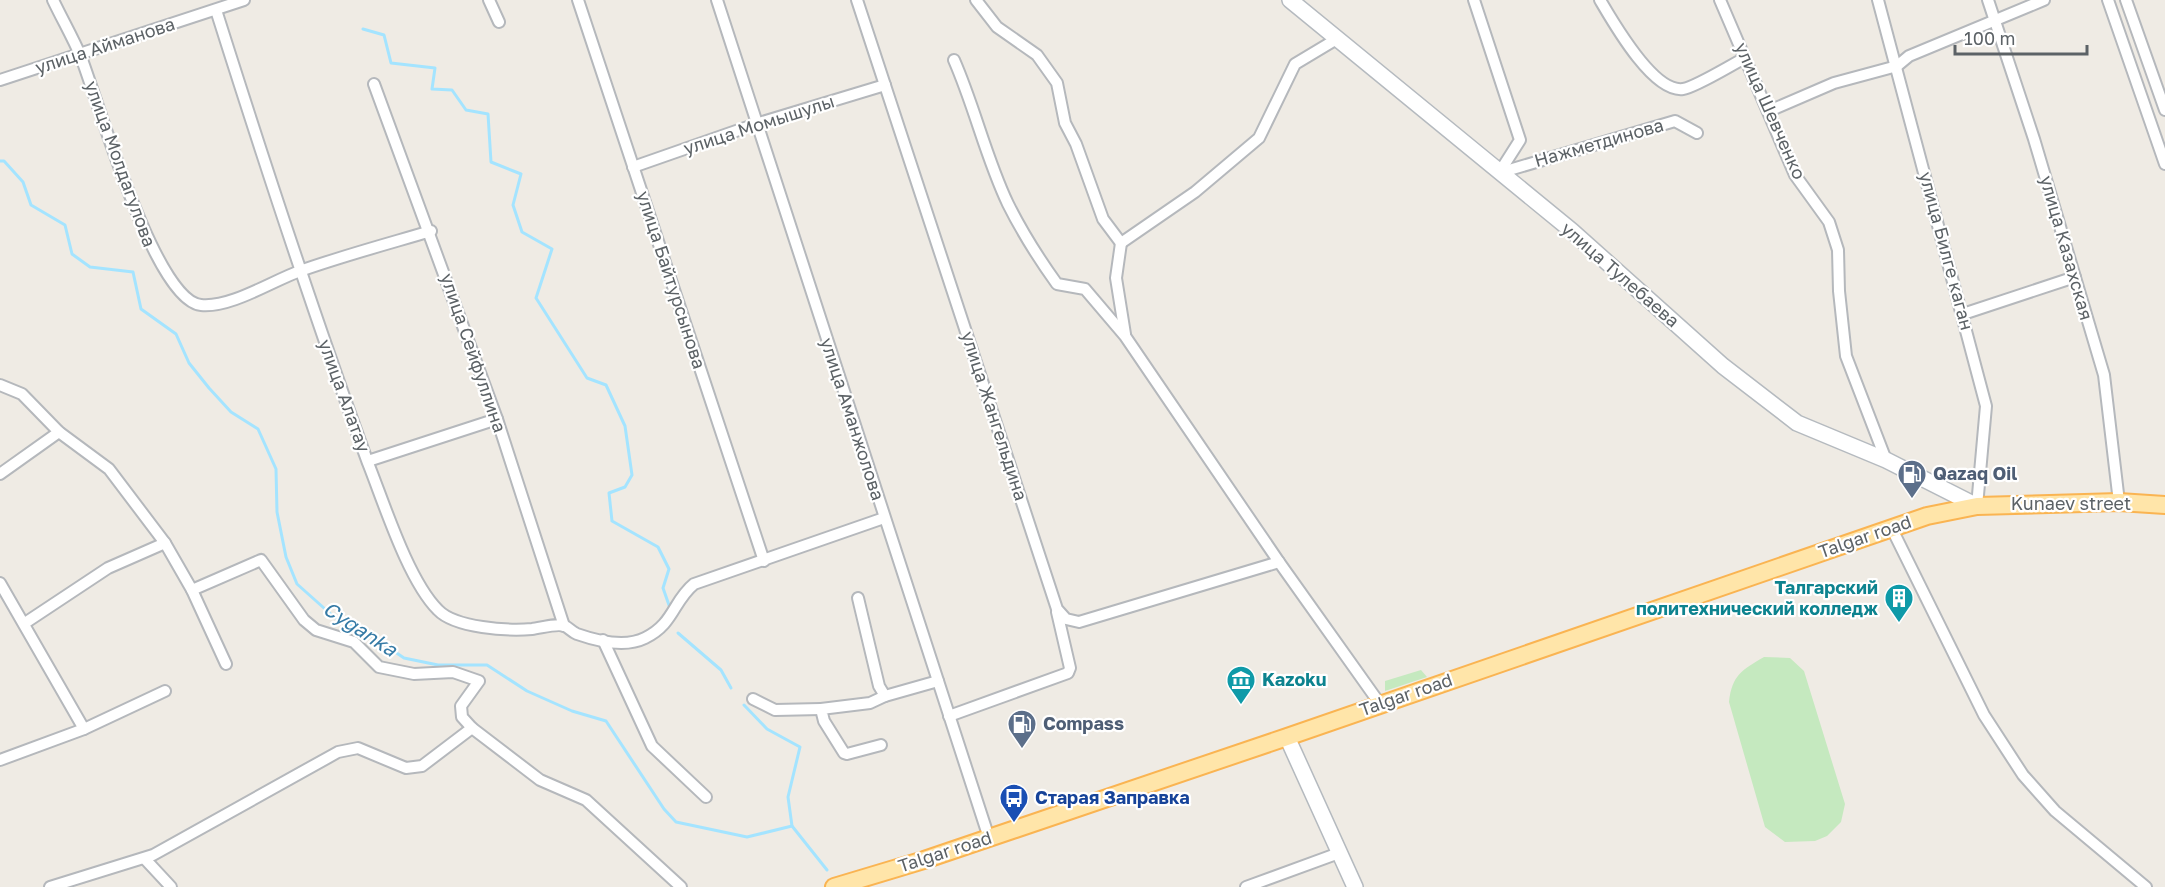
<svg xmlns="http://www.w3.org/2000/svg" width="2165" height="887" font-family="'Golos Text',sans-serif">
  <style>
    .green { fill: #c5e9bf }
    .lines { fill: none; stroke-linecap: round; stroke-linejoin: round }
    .stream { stroke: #a4e4ff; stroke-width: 3 }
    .street-casing { stroke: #b5b8bc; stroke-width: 14 }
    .secondary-casing { stroke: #b5babf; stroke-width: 18 }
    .primary-casing { stroke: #fab452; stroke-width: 20 }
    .street { stroke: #fff; stroke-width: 10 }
    .secondary { stroke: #fff; stroke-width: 15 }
    .primary { stroke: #ffe5a9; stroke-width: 16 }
    .labels { text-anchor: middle; stroke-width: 4.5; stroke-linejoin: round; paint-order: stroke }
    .street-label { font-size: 18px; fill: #5c6266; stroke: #fff }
    .service-label { font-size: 18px; font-weight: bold; fill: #4e5e75; stroke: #fff; text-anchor: start }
    .culture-label { font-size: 18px; font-weight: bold; fill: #0d838f; stroke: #fff; text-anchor: end }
    .transit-label { font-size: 18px; font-weight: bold; fill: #164399; stroke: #fff; text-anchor: start }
    .water-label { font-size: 20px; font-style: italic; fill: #367ba6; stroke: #fff }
  </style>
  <rect width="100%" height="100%" fill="#efebe4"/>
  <g class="green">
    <path d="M1764,657l26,1 14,13 41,133 -4,18 -14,14 -12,5 -30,1 -20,-15 -36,-125c3,-27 13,-32 35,-45z"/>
    <polygon points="1421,670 1427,677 1385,691 1385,681"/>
  </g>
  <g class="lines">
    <g class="stream">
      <polyline points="363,29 384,35 391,63 435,68 432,89 452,90 466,110 488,114 491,162 521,174 513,205 522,232 552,249 536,298 587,378 606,385 625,426 632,475 625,487 609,493 612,521 658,547 669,569 663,588 670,608"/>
      <polyline points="0,161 4,161 23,182 31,205 65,225 72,254 90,267 133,272 141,309 176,334 189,363 209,388 231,412 258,429 276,469 277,512 286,557 297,584 334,617 367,633 404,658 438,665 487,665 527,691 572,711 606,721 664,809 676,822 747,837 792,826 827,870"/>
      <polyline points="678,633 721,670 731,688"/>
      <polyline points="744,705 767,729 800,747 788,797 792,826"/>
    </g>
    <g class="street-casing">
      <g id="street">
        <path d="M53,0c9,19 20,38 28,57 17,44 74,244 120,248 30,3 71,-24 99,-34 42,-15 87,-27 131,-40"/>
        <polyline points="489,0 499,22"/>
        <polyline points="578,0 764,561"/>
        <polyline points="717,0 989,838"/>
        <polyline points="857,0 1057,609 1066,619 1079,622 1279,562"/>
        <polyline points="976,0 997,27 1037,55 1057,83 1065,123 1076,144 1103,219 1121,243 1195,192 1259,138 1295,64 1335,40"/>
        <polyline points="1474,0 1520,140 1499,173"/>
        <path d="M1600,0c13,22 53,93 83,89 13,-2 48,-24 62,-31"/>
        <polyline points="1720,0 1795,175 1829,222 1838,250 1839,291 1846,356 1886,460"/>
        <polyline points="1878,0 1986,406 1977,506"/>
        <polyline points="1988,0 2034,139 2104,375 2119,502"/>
        <polyline points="2108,0 2165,164"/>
        <polyline points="2126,0 2165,110"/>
        <path d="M216,10c48,152 97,303 152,453 16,40 40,117 70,147 17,18 70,21 94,19 9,-1 25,-6 33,-3 4,2 7,6 12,8 20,7 48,14 68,4 29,-14 28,-37 49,-54l190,-66"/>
        <path d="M954,60c21,48 32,98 54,144 14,28 31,55 49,80l28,5 40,47 154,226 101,142"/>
        <polyline points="0,80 244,0"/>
        <polyline points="374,84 497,419 564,626"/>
        <polyline points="1769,111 1834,83 1897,66 1909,56 2044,0"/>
        <polyline points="633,167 756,124 885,85"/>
        <polyline points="1499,173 1675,121 1697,133"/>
        <polyline points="1121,243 1116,278 1125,334"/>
        <polyline points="1963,314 2075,277"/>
        <polyline points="0,385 22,394 59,432 109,469 165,543 192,590 226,664"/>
        <polyline points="368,461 497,419"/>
        <polyline points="0,474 59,432"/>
        <polyline points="1891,527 1984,715 2023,775 2055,811 2146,887"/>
        <polyline points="0,583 84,729"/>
        <polyline points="192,590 261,560 304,620 316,630 354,642 379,667 414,674 453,672 479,681 461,706 462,717 472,728"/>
        <polyline points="858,598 879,686 885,696 938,681"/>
        <polyline points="25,623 108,568 165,543"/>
        <polyline points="603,640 652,746 706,797"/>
        <polyline points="753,699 775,710 821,709"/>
        <polyline points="949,716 1068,673 1070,668 1057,612"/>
        <polyline points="881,745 847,754 844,753 824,721 821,709 870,703 885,696"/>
        <polyline points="0,760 84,729 165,691"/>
        <polyline points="145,859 171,887"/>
        <polyline points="50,887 153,855 338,752 358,748 406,768 422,766 472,728 540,780 586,800 681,887"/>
        <polyline points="1246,887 1339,853"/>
      </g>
    </g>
    <g class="secondary-casing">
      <g id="secondary">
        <polyline points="1290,0 1572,231 1723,366 1797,423 1886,460 1977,506"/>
        <polyline points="1287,737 1355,887"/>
      </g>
    </g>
    <g class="primary-casing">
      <polyline id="primary" points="834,887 924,860 1287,737 1927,516 1977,506 2119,502 2165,505"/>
    </g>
    <use href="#street" class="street"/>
    <use href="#secondary" class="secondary"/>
    <use href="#primary" class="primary"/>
  </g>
  <defs>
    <g id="fuel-pin" transform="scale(1.5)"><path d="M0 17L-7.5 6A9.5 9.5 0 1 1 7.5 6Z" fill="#5c6f8a" stroke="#fff"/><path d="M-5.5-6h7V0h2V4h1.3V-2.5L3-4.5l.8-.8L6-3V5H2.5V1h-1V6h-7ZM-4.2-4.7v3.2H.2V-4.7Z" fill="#fff"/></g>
    <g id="building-pin" transform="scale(1.5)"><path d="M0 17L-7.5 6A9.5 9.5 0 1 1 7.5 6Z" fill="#0f9aa8" stroke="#fff"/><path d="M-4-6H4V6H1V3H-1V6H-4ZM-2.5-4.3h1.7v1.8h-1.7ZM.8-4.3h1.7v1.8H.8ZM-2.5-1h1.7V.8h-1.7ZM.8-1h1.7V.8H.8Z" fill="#fff"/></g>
    <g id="museum-pin" transform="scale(1.5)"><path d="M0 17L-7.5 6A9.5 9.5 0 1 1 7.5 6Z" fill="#0f9aa8" stroke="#fff"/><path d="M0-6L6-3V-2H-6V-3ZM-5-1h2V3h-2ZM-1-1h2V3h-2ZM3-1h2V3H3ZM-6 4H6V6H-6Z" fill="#fff"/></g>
    <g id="bus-pin" transform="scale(1.5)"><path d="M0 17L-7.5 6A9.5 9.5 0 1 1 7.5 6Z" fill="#1a4fb4" stroke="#fff"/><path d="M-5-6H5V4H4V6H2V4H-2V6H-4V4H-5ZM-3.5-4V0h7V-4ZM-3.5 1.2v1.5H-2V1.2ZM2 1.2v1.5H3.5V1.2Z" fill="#fff"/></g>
  </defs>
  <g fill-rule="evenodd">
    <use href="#fuel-pin" x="1912" y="474"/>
    <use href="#building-pin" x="1899" y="598"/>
    <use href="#museum-pin" x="1241" y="680"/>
    <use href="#fuel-pin" x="1022" y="724"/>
    <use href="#bus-pin" x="1014" y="798"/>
  </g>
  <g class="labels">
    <g class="street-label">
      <text transform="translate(105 46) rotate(-18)" y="6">улица Айманова</text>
      <text transform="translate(1770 111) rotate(66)" y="6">улица Шевченко</text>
      <text transform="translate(759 125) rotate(-18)" y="6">улица Момышулы</text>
      <text transform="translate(1599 143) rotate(-16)" y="6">Нажметдинова</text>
      <text transform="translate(120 164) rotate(70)" y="6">улица Молдагулова</text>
      <text transform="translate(2066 248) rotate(74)" y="6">улица Казахская</text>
      <text transform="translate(1946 251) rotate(75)" y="6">улица Билге каган</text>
      <text transform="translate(1620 275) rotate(41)" y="6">улица Тулебаева</text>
      <text transform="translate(671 280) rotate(72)" y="6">улица Байтурсынова</text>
      <text transform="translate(473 353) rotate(71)" y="6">улица Сейфуллина</text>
      <text transform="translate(344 396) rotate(70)" y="6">улица Алатау</text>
      <text transform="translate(994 416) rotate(72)" y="6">улица Жангельдина</text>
      <text transform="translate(852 419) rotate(72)" y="6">улица Аманжолова</text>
      <text x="2071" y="510">Kunaev street</text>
      <text transform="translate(1865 537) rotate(-19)" y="6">Talgar road</text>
      <text transform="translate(1406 695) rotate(-19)" y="6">Talgar road</text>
      <text transform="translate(945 852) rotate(-18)" y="6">Talgar road</text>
    </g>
    <g class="service-label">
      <text x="1933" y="480">Qazaq Oil</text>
      <text x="1043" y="730">Compass</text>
    </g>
    <g class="culture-label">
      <text x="1878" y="594">Талгарский<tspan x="1878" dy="21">политехнический колледж</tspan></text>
      <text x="1262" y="686" text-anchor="start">Kazoku</text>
    </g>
    <g class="transit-label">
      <text x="1035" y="804">Старая Заправка</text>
    </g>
    <g class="water-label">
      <text transform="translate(360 629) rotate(33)" y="7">Cyganka</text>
    </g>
  </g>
  <path d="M1955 45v9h132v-9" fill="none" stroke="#5c6266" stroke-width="3"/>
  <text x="1964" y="45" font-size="18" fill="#5c6266" stroke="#ffffff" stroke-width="4.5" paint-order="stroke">100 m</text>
</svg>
